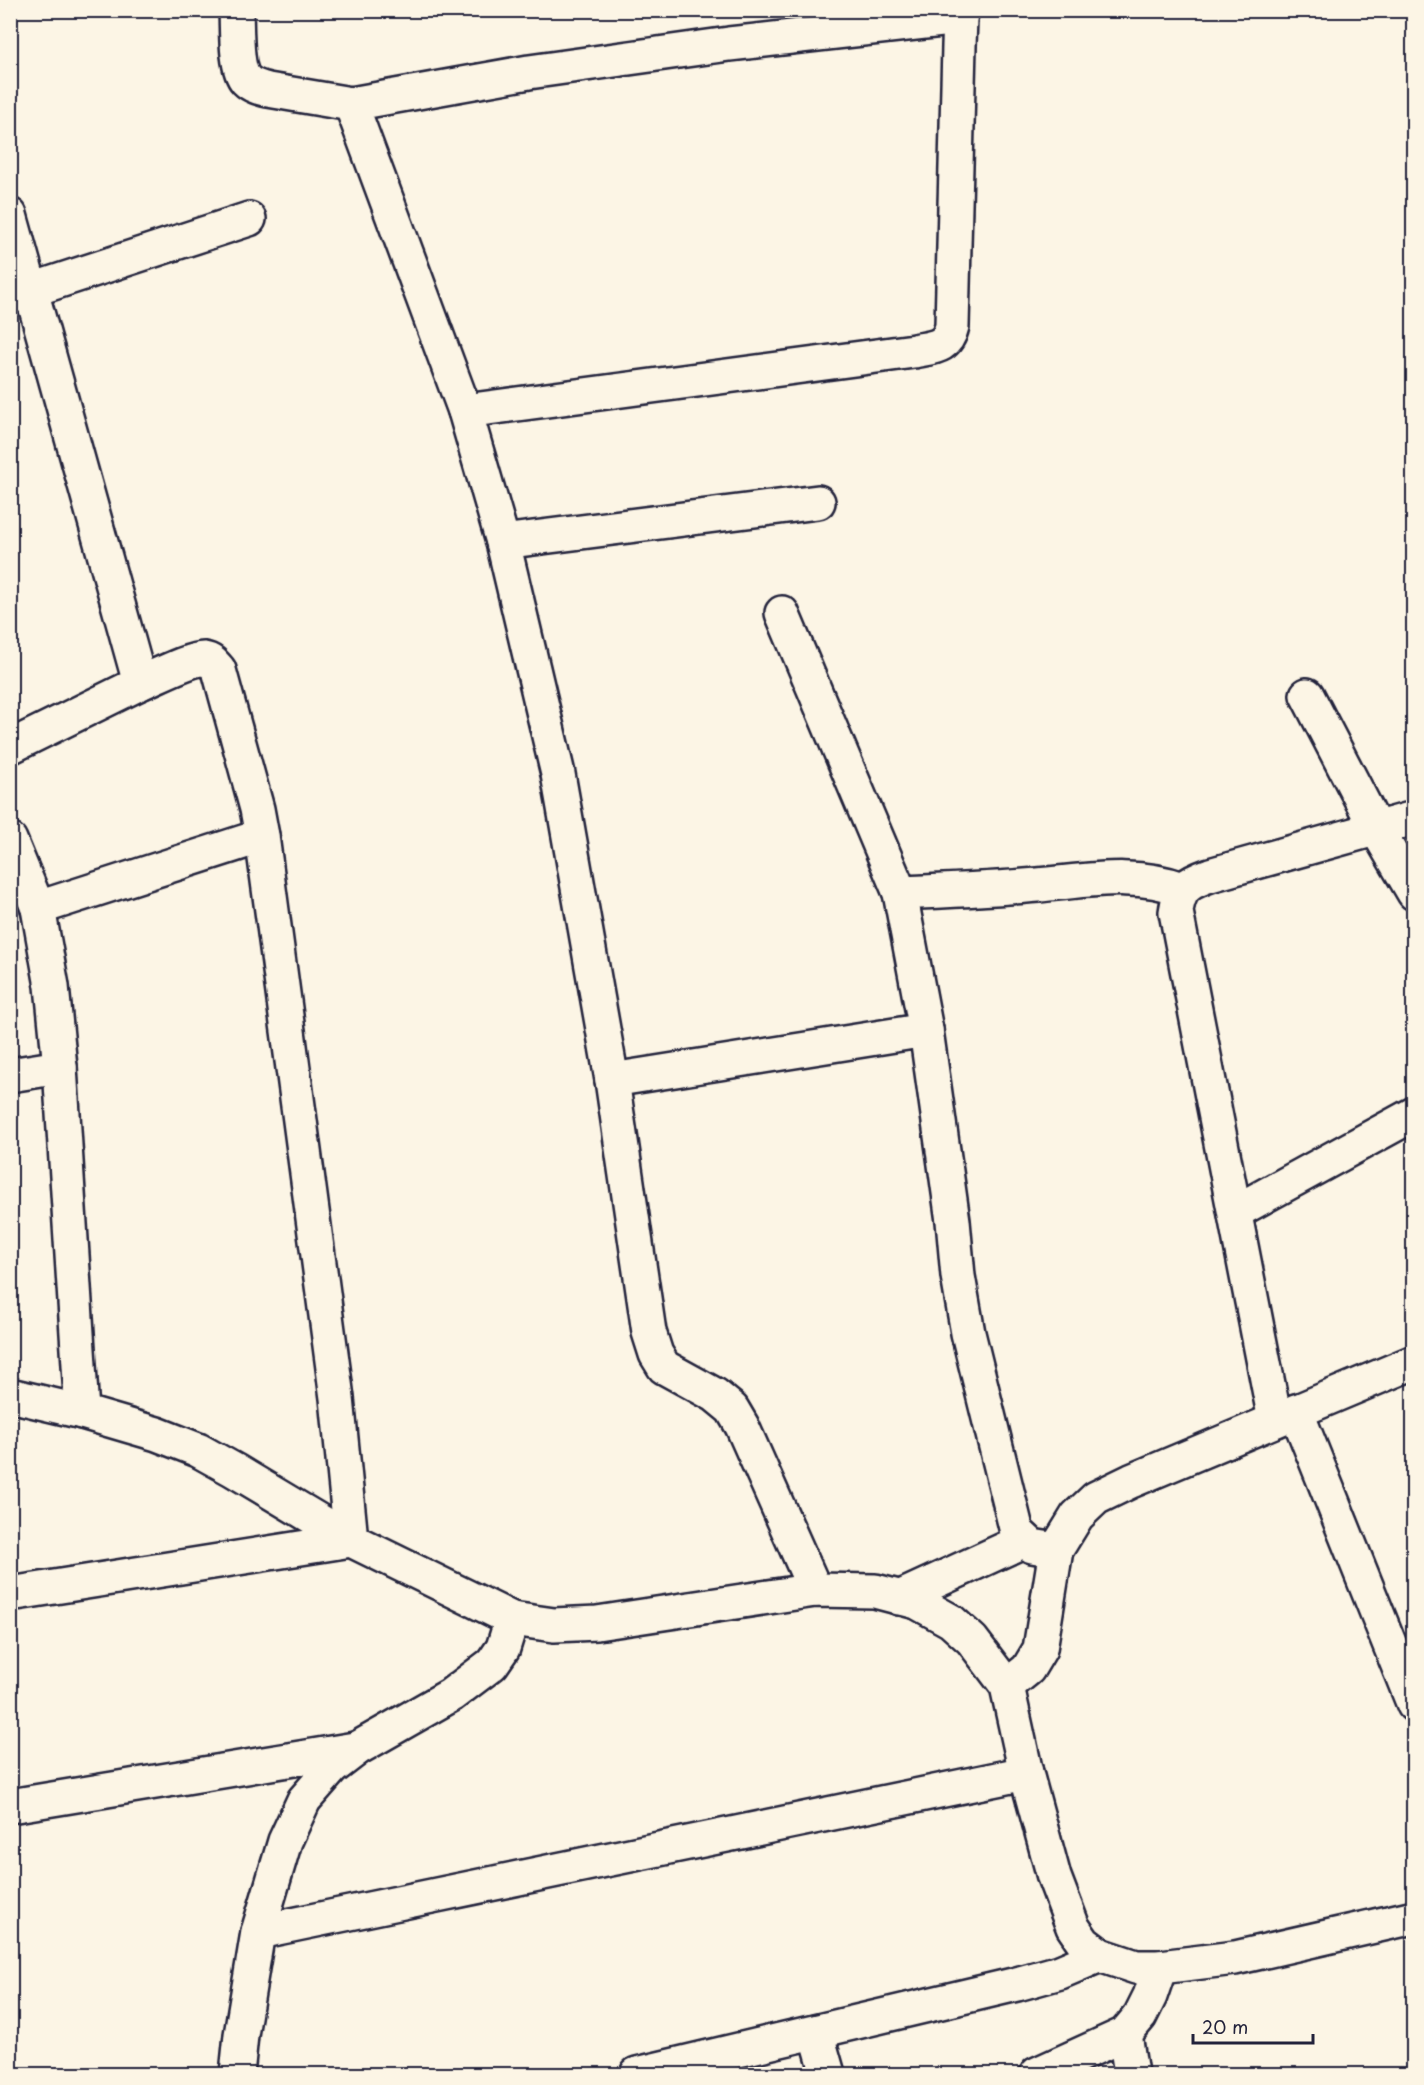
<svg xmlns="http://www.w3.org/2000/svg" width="1424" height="2085" font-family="'Playpen Sans',sans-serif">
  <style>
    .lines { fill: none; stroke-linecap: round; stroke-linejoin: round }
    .minor-casing { stroke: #22223b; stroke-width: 38 }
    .minor { stroke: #fcf5e5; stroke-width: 33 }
  </style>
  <rect width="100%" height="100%" fill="#fcf5e5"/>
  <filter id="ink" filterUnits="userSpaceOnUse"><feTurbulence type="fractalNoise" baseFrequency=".0167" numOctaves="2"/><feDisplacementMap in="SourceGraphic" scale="12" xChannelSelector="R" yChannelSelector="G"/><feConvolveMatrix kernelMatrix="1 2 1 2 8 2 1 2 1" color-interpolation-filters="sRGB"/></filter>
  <g filter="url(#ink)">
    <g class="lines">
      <g class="minor-casing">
        <g id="minor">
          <path d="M236,10c1,17 -1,58 10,70 6,6 14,8 22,10l83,14"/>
          <polyline points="10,215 140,683 10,747"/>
          <polyline points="10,297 249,219"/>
          <path d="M465,411l449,-60c20,-4 33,-3 38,-25l7,-280 1,-28 2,-8"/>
          <polyline points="503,542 818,502"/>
          <polyline points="782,613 900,893 926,1030"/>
          <polyline points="1307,695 1377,830 1414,893"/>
          <polyline points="10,840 38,908 52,986 60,1067 82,1412"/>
          <path d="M900,893c46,-2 92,-4 138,-8 49,-4 97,-14 145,4"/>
          <polyline points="38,908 262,836"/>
          <polyline points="10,1075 60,1067"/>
          <polyline points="612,1080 926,1030 953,1221 958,1276 968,1333 1017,1532 1032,1546 1056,1550"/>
          <polyline points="1235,1212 1414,1114"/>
          <polyline points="10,1395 82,1412 157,1434 198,1450 234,1470 351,1540 512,1619 554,1625 597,1623 815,1590 875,1591 917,1602 951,1621 972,1640 1007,1686 1026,1773 1054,1877 1073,1927 1084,1943 1100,1955 1136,1967 1160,1967 1235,1958 1414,1917"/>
          <polyline points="1296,1411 1414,1705"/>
          <path d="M1275,1420l-99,-508c3,-24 11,-29 34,-37l204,-57"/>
          <polyline points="815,1590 742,1426 732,1409 715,1395 664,1367 656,1354 649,1332 612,1080 558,774 503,542 465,411 351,104 529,72 729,44 960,18"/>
          <path d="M10,1594l341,-54 -14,-142 -75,-562 -5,-27 -38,-139c-5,-6 -8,-10 -15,-11 -13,-1 -51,19 -64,24"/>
          <polyline points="899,1598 1025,1540"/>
          <polyline points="1007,1686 1028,1669 1040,1649 1056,1550 1077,1516 1096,1498 1131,1481 1414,1362"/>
          <polyline points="10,1806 355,1749"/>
          <polyline points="258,1932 1026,1773"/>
          <polyline points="816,2032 828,2074"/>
          <polyline points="1125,2034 1131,2074"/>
          <polyline points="237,2074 241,2035 258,1932 285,1841 304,1800 332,1768 358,1748 451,1695 492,1664 503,1648 512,1619"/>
          <polyline points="637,2074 1017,1984 1060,1972 1100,1955"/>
          <polyline points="1037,2074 1125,2034 1140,2016 1150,1996 1160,1967"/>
        </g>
      </g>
      <use href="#minor" class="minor"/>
    </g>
  </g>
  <rect width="1424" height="2085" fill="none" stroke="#fcf5e5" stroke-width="36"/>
  <rect x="18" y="18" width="1388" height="2049" fill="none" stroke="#22223b" stroke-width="2" filter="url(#ink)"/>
  <path d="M1193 2034v9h120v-9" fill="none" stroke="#22223b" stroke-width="3"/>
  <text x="1202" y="2034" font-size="18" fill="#22223b" stroke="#fcf5e5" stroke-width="4.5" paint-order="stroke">20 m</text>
</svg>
